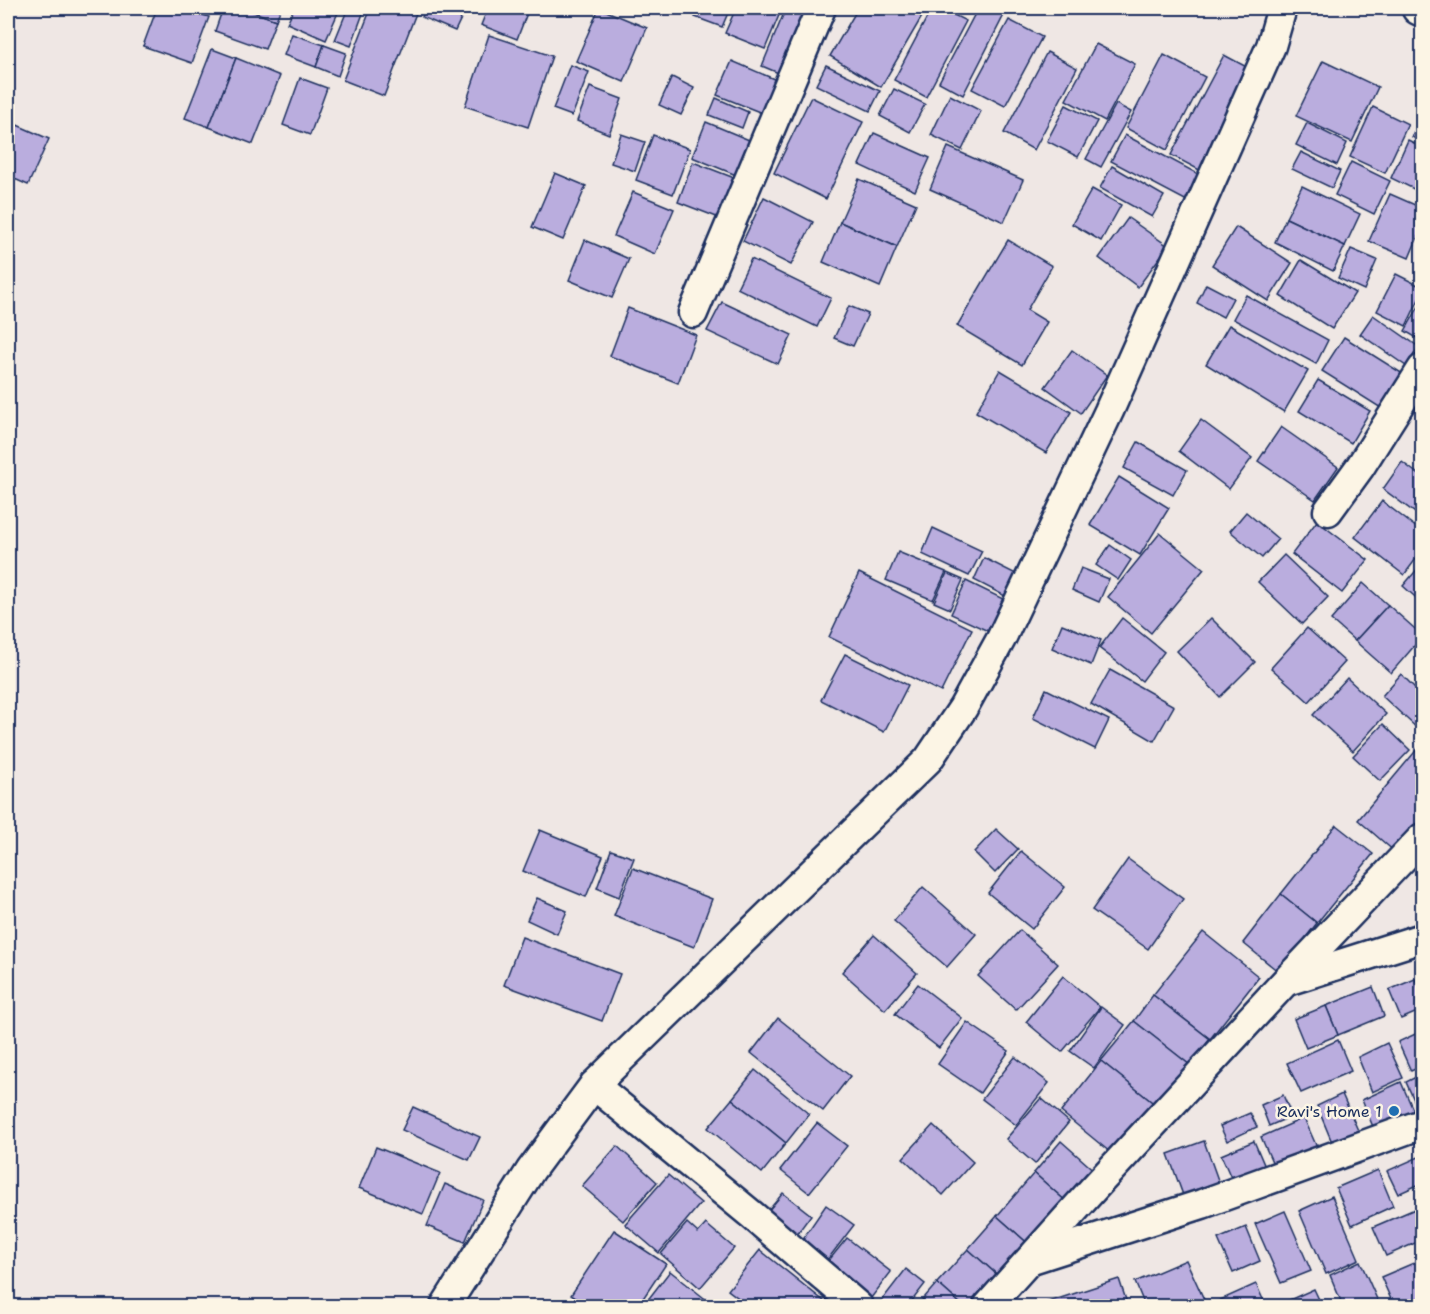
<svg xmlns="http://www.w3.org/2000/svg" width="1430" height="1314" font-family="'Shantell Sans',sans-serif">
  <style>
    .building { fill: #baadde; stroke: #1b2f5e; stroke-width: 1.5 }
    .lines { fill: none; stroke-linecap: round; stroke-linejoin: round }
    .minor-casing { stroke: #1b2f5e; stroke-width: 33 }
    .secondary-casing { stroke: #1b2f5e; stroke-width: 38 }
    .minor { stroke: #fcf5e5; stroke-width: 28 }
    .secondary { stroke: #fcf5e5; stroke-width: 33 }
    .poi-dot { fill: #1f6fb2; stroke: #fcf5e5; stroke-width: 2 }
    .labels { text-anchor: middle; stroke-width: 5; stroke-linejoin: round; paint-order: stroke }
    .poi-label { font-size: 16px; fill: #1b2f5e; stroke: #fcf5e5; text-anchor: end }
  </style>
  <rect width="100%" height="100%" fill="#efe7e4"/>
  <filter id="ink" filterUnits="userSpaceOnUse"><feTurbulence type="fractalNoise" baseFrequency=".0167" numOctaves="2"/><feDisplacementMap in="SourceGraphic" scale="12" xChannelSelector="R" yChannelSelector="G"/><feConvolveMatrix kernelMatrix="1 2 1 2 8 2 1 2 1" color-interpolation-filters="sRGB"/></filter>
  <g filter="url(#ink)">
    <g class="building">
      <polygon points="157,8 181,8 209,17 192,63 143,46"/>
      <polygon points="223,8 243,8 276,20 265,49 215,31"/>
      <polygon points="243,8 281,8 276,20"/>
      <polygon points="294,8 340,8 326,40 287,23"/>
      <polygon points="348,8 365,8 351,46 335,40"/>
      <polygon points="371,8 418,8 384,96 343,80"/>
      <polygon points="426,8 466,8 455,31 422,17"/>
      <polygon points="488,8 529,8 517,39 481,25"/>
      <polygon points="599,8 647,28 624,82 576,61"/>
      <polygon points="698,8 730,8 722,27 695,17"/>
      <polygon points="736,8 782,8 765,49 725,33"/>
      <polygon points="786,8 799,8 814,14 788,77 762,66"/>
      <polygon points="858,8 927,8 881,87 830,56"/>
      <polygon points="932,8 940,8 966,21 926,97 894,80"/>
      <polygon points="978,8 989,8 1004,15 963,95 939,82"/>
      <polygon points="1009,20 1042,37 1005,106 972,89"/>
      <polygon points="292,34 324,45 316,67 284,55"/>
      <polygon points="489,35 552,56 528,127 465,106"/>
      <polygon points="1096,44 1135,64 1105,121 1066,100"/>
      <polygon points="324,45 346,53 338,76 316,67"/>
      <polygon points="212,49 236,58 209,127 185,118"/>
      <polygon points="1047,52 1077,68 1034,150 1004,133"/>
      <polygon points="1164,55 1205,77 1167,150 1126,128"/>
      <polygon points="1224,55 1258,73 1205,173 1171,155"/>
      <polygon points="236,58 280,76 253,144 209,127"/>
      <polygon points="732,61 781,82 767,115 717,95"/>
      <polygon points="1323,61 1378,87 1352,142 1296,116"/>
      <polygon points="570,65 589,72 572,116 553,109"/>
      <polygon points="826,65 880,91 870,111 816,85"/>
      <polygon points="672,77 694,88 681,115 659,105"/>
      <polygon points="300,78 327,88 310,135 283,125"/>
      <polygon points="590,87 622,99 609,134 577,121"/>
      <polygon points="894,89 925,104 910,132 880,116"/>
      <polygon points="950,95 981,111 962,150 931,135"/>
      <polygon points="811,97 863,122 826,199 774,173"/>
      <polygon points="716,98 748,112 742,128 709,115"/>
      <polygon points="1116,104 1131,112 1101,167 1086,159"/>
      <polygon points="1066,105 1097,121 1078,157 1047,141"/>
      <polygon points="1373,107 1408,124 1385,173 1350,157"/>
      <polygon points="1422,114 1422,142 1412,137"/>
      <polygon points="8,121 49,139 28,185 8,176"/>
      <polygon points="706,122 761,145 746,179 692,157"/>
      <polygon points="1307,123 1347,143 1337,165 1296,145"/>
      <polygon points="874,133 930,158 915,191 859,165"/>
      <polygon points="621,134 645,142 635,171 611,163"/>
      <polygon points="653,135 690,149 673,194 636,180"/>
      <polygon points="1125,135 1200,175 1187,201 1111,161"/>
      <polygon points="1408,140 1422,147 1422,193 1391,178"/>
      <polygon points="948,147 1023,180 1004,222 930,189"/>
      <polygon points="1301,152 1340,171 1332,188 1292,169"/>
      <polygon points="693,162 742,181 727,221 678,202"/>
      <polygon points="1351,162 1390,181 1374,214 1335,195"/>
      <polygon points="1112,166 1164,196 1152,217 1100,188"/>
      <polygon points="555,173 586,186 563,240 532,227"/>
      <polygon points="859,179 916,204 897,247 840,222"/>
      <polygon points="1302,186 1360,214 1345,246 1286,218"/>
      <polygon points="1092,189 1121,205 1101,241 1072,224"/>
      <polygon points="633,192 674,209 655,254 614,236"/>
      <polygon points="1390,194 1422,208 1422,227 1409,258 1369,241"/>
      <polygon points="764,197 813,222 791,265 743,241"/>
      <polygon points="1128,218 1168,246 1138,287 1099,258"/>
      <polygon points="1286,218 1345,246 1333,271 1275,242"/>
      <polygon points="840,222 897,247 880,287 823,262"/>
      <polygon points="1236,227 1292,263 1268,301 1212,265"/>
      <polygon points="585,240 629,259 612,298 569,280"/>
      <polygon points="1008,240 1052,266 1027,310 1047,322 1022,365 957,326"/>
      <polygon points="1351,249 1377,260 1364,290 1338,278"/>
      <polygon points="751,259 831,298 817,327 737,288"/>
      <polygon points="1301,260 1355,293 1332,329 1280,296"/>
      <polygon points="1396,274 1422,287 1422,293 1406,326 1377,311"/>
      <polygon points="1206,284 1233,298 1223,317 1197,303"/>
      <polygon points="1246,295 1328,340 1316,364 1233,319"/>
      <polygon points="1422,301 1422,341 1405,331"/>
      <polygon points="722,302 792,335 778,364 707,331"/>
      <polygon points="849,306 868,314 853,346 834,338"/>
      <polygon points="628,308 696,335 678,383 610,356"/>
      <polygon points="1373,315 1419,347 1406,366 1360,334"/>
      <polygon points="1229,325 1308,371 1284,412 1206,364"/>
      <polygon points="1344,337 1403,374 1381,408 1322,371"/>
      <polygon points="1072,350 1107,375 1081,413 1045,387"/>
      <polygon points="1000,370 1071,412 1046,453 976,412"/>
      <polygon points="1318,380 1370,411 1351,443 1299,411"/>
      <polygon points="1201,420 1252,458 1229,489 1179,451"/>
      <polygon points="1281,427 1338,467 1315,500 1258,461"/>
      <polygon points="1138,442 1187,470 1173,495 1124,468"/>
      <polygon points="1402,462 1422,477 1422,518 1383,489"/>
      <polygon points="1119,477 1169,508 1140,555 1090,525"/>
      <polygon points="1382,501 1422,532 1422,551 1404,575 1355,537"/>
      <polygon points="1246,512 1278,539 1262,558 1230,531"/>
      <polygon points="1317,521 1368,560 1342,593 1292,554"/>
      <polygon points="933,528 982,551 969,576 922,554"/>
      <polygon points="1160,533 1204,569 1151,633 1108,597"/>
      <polygon points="1110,545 1131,560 1118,580 1096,565"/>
      <polygon points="898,552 946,572 933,600 886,580"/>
      <polygon points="1284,555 1328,597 1302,624 1258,582"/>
      <polygon points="984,558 1016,574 1005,596 974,580"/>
      <polygon points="1420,566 1422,568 1422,603 1403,586"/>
      <polygon points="1081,568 1109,579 1099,602 1072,590"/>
      <polygon points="859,573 972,629 941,692 829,637"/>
      <polygon points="947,573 963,580 950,609 934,602"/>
      <polygon points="966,581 1003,599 988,631 951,614"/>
      <polygon points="1363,583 1388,605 1355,641 1331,620"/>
      <polygon points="1388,605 1422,635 1422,637 1391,673 1355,641"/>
      <polygon points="1122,618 1164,652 1142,681 1099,648"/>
      <polygon points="1211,618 1255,662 1220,697 1177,651"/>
      <polygon points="1062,624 1101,640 1091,665 1052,648"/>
      <polygon points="1307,628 1345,662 1309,702 1271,668"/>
      <polygon points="845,654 908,685 884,732 821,700"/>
      <polygon points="1110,670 1174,706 1154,741 1091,704"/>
      <polygon points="1401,674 1422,695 1422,726 1419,730 1382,696"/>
      <polygon points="1347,678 1386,714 1353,751 1313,715"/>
      <polygon points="1046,689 1109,720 1095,749 1033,718"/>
      <polygon points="1383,724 1410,750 1380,781 1353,756"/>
      <polygon points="1419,747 1422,750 1422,819 1395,852 1358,820"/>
      <polygon points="1336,825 1373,854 1317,923 1281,894"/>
      <polygon points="996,829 1018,849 995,873 974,852"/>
      <polygon points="540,830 603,856 586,897 523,871"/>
      <polygon points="611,850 634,858 619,897 597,888"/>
      <polygon points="1021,851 1065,887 1032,929 988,893"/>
      <polygon points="1128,859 1183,899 1148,949 1092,910"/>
      <polygon points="633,868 712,899 694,947 614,916"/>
      <polygon points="923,887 976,934 947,967 894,921"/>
      <polygon points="1281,894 1317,923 1279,972 1243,943"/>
      <polygon points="537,898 567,911 557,934 527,920"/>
      <polygon points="1020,930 1058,964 1016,1010 978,976"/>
      <polygon points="1203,932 1259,977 1210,1039 1153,995"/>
      <polygon points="874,935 917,973 885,1010 842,972"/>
      <polygon points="522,937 620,974 602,1021 504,985"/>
      <polygon points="1063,976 1100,1007 1062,1052 1026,1022"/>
      <polygon points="1415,979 1422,996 1422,1010 1401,1019 1389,990"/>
      <polygon points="918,984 962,1018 939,1048 895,1014"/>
      <polygon points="1373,987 1384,1016 1338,1035 1326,1006"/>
      <polygon points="1153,995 1210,1039 1190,1065 1134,1021"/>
      <polygon points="1326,1006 1338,1035 1306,1048 1294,1019"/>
      <polygon points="1101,1007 1125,1025 1094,1068 1070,1051"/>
      <polygon points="778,1018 850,1076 823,1111 751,1053"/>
      <polygon points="1134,1021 1190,1065 1157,1106 1101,1061"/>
      <polygon points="967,1022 1009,1051 980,1093 938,1064"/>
      <polygon points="1422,1031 1422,1066 1411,1071 1398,1042"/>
      <polygon points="1338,1040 1351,1071 1301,1093 1287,1063"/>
      <polygon points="1387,1043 1403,1078 1372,1092 1358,1057"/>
      <polygon points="1015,1057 1049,1083 1016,1125 982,1099"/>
      <polygon points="1101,1061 1157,1106 1116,1157 1061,1112"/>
      <polygon points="755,1070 809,1114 786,1143 732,1099"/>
      <polygon points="1422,1074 1422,1118 1406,1082"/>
      <polygon points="1401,1082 1418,1121 1378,1139 1362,1100"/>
      <polygon points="1342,1094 1360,1135 1334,1147 1317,1106"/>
      <polygon points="1283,1095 1292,1116 1269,1126 1261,1105"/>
      <polygon points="1041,1098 1069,1122 1035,1164 1006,1139"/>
      <polygon points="732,1099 786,1143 762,1173 708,1128"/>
      <polygon points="413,1107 480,1137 469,1160 402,1130"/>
      <polygon points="1250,1113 1257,1127 1227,1141 1220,1126"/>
      <polygon points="1304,1118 1320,1154 1277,1173 1261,1137"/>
      <polygon points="817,1123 847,1146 809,1193 780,1170"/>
      <polygon points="933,1125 973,1162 943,1195 903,1158"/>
      <polygon points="1061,1141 1097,1173 1069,1204 1034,1173"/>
      <polygon points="1204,1141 1223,1194 1187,1206 1168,1154"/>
      <polygon points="1254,1141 1268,1174 1236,1189 1221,1155"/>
      <polygon points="617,1146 657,1182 623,1221 582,1186"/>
      <polygon points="376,1147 440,1173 423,1214 359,1188"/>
      <polygon points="1421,1156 1422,1160 1422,1183 1398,1194 1387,1171"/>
      <polygon points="1378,1170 1393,1206 1352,1225 1336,1188"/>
      <polygon points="1034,1173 1069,1204 1032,1247 997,1216"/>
      <polygon points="668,1175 701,1203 659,1253 625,1224"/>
      <polygon points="445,1184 483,1200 465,1242 427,1226"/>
      <polygon points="783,1193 811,1215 797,1234 768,1211"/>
      <polygon points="1332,1196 1359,1259 1326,1274 1299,1211"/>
      <polygon points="826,1205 854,1225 828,1259 802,1240"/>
      <polygon points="1422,1206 1422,1240 1386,1256 1373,1227"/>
      <polygon points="1285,1211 1311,1271 1281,1283 1255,1224"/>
      <polygon points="997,1216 1032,1247 1003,1280 968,1249"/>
      <polygon points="687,1223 698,1233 706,1224 734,1248 700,1288 661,1254"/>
      <polygon points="1246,1227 1260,1261 1233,1273 1218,1239"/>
      <polygon points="614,1230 666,1264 638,1306 588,1306 571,1295"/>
      <polygon points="847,1238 891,1272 871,1298 826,1264"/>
      <polygon points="968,1249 1003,1280 980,1306 963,1306 937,1283"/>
      <polygon points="760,1250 830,1306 749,1306 728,1290"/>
      <polygon points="1186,1260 1207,1306 1145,1306 1135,1282"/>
      <polygon points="1360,1261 1380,1306 1343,1306 1330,1275"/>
      <polygon points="1416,1262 1422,1278 1422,1306 1394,1306 1381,1277"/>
      <polygon points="906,1269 925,1284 908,1306 882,1306 879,1304"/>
      <polygon points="670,1271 713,1305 711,1306 643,1306"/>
      <polygon points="1119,1279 1128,1306 1036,1306"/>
      <polygon points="937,1283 963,1306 917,1306"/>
      <polygon points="1256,1284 1266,1306 1221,1306 1218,1301"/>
      <polygon points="1314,1289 1322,1306 1276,1306"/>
    </g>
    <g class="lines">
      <g class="minor-casing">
        <g id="minor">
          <polyline points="693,313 821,8"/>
          <polyline points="1328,511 1360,467 1422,369"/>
          <polyline points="1287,981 1422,938"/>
          <polyline points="594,1085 752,1215 858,1306"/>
          <polyline points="1032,1259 1202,1204 1422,1124"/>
          <polyline points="445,1306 531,1170 594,1085 928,760 963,708 1001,639 1109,411 1271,46 1282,8"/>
          <polyline points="988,1306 1094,1188 1285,982 1422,838"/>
        </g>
      </g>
      <g class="secondary-casing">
        <polyline id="secondary" points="1419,8 1422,9"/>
      </g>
      <use href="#minor" class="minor"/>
      <use href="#secondary" class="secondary"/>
    </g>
  </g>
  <circle class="poi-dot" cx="1394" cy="1111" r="6"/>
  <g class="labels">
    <g class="poi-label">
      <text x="1382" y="1117">Ravi's Home 1</text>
    </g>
  </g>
  <rect width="1430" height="1314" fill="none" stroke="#fcf5e5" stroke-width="30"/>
  <rect x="15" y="15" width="1400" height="1284" fill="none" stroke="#1b2f5e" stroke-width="2" filter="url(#ink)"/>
</svg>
